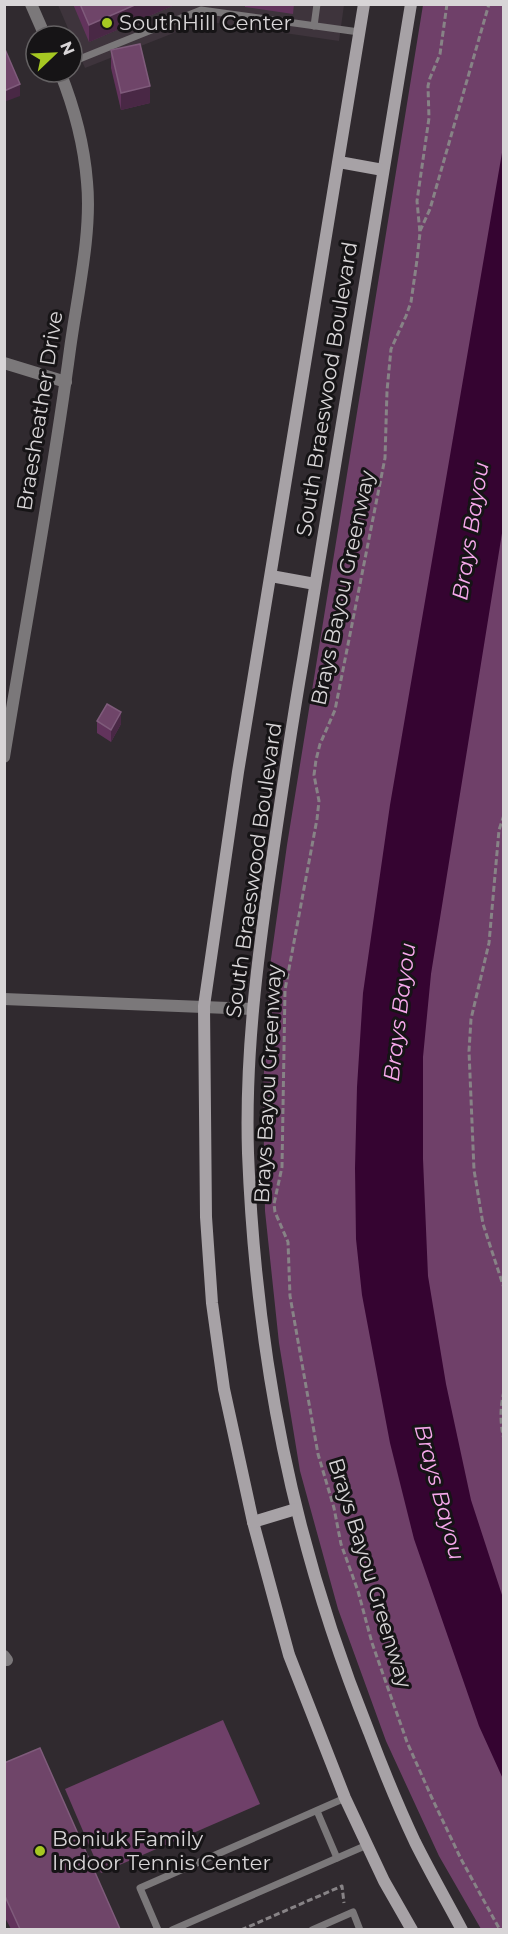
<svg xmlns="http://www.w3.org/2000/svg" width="508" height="1934" font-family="Montserrat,sans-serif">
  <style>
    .built { fill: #3e343c }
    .green { fill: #6f4069 }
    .water { fill: #350431 }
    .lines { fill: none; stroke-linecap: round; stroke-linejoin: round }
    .path { stroke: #878386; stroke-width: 3; stroke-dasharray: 6 3; stroke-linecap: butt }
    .service { stroke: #7b787a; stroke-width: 7 }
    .minor { stroke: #7b787a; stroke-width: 12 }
    .secondary { stroke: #a7a2a6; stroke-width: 12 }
    .wall { fill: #62335c }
    .shaded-wall { fill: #492845 }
    .building { fill: #6f4569; stroke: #7f5b7b; stroke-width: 1.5 }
    .poi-dot { fill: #a6c822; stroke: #161416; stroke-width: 2 }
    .labels { text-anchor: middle; stroke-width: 6; stroke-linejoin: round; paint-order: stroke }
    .poi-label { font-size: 21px; fill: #d8d5d7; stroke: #161416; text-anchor: start }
    .street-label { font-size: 21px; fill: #d8d5d7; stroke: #161416 }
    .water-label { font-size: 22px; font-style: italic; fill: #f6a8eb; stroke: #161416 }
  </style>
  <rect width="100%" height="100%" fill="#302a2f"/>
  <polygon class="built" points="58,5 344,5 339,41 204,21 85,68"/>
  <g class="green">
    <polygon points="423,5 503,5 504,1065 502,1135 504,1205 503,1929 481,1929 439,1856 386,1741 338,1609 300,1471 279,1343 265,1211 263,1089 270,966 287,845"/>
    <polygon points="223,1720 260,1804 101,1873 65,1789"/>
  </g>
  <polygon class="water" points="503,147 503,527 431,974 423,1057 423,1159 428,1276 446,1384 471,1500 503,1598 503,1779 479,1726 414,1539 390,1443 362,1295 356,1239 355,1168 357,1087 363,993 390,805"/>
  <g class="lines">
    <g class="path">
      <polyline points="447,4 440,54 430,78 428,86 429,118 417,201 420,233 417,260 411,302 406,316 391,349 387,391 385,458 335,710 320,744 316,760 314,775 319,801 317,819 285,990 282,1167 274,1204 275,1212 288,1242 290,1296 318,1454 334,1508 341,1544 358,1591 372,1643 407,1742 431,1796 461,1859 500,1930"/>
      <polyline points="420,231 430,209 489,4"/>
      <polyline points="504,815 499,830 489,943 471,1019 469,1051 474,1170 483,1224 504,1288"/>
      <path d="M504,1391c-4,17 -4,32 0,49"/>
      <polyline points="241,1930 342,1886 344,1903"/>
    </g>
    <g class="service">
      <polyline points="314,26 317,4"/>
      <polyline points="72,62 201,10 359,32"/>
      <polyline points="317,1811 337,1858"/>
      <polyline points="158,1930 140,1888 345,1798"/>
      <polyline points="172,1930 367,1845"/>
      <polyline points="312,1930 353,1912 360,1930"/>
    </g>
    <g class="minor">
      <polyline points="31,4 45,36"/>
      <polyline points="4,363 66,382"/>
      <path d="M4,757c22,-136 48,-272 66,-408 7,-52 22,-116 17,-167 -3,-38 -13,-75 -27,-110"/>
      <polyline points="4,999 253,1009"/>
      <polyline points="4,1656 7,1660"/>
    </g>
    <g class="secondary">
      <polyline points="364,4 238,772 204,1006 206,1217 212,1303 224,1389 253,1522 289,1655 345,1798 384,1881 412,1930"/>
      <path d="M411,4c-36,219 -73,438 -108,656 -12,69 -22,138 -32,206 -14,95 -26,191 -23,287 8,203 45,391 121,579 14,37 29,74 46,110 15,30 31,58 47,88"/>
      <polyline points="339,162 383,170"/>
      <polyline points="271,576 315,584"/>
      <polyline points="253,1522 296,1509"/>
    </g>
  </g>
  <g class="wall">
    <polygon points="73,4 177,4 89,42"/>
    <polygon points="245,4 294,4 293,14 245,7"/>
    <polygon points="111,50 150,103 121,110 111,68"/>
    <polygon points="97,721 121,724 111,742 97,733"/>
    <polygon points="4,1763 120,1929 11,1929 4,1916"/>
  </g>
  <g class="shaded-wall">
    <polygon points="137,4 177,4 89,42 89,25"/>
    <polygon points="20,84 20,96 4,102 4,91"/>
    <polygon points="150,86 150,103 121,110 121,93"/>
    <polygon points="121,712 121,724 111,742 111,730"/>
  </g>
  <g class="building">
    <polygon points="80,4 137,4 89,25"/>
    <polygon points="140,44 150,86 121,93 111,50"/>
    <polygon points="4,47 20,84 4,91"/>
    <polygon points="107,704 121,712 111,730 97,721"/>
    <polygon points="40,1748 120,1929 20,1929 4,1894 4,1763"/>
  </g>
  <g class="poi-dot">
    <circle cx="107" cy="23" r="6"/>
    <circle cx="40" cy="1851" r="6"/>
  </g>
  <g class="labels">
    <g class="poi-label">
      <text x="119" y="30">SouthHill Center</text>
      <text x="52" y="1846">Boniuk Family<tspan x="52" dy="24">Indoor Tennis Center</tspan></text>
    </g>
    <g class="street-label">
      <text transform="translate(327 389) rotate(-81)" y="7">South Braeswood Boulevard</text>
      <text transform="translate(40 411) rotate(-81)" y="7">Braesheather Drive</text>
      <text transform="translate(343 588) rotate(-78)" y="7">Brays Bayou Greenway</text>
      <text transform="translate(254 870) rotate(-82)" y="7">South Braeswood Boulevard</text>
      <text transform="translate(268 1084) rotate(-87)" y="7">Brays Bayou Greenway</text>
      <text transform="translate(370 1573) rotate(73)" y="7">Brays Bayou Greenway</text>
    </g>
    <g class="water-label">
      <text transform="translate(470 531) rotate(-81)" y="8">Brays Bayou</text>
      <text transform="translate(399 1012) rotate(-83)" y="8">Brays Bayou</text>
      <text transform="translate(440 1492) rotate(75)" y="8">Brays Bayou</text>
    </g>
  </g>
  <rect width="508" height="1934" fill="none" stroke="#d8d5d7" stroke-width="12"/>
  <g transform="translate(54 54) rotate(67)"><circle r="28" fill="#161416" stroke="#646163" stroke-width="1.5"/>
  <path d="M0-4.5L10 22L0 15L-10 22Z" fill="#a6c822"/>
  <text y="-9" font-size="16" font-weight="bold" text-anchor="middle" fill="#d8d5d7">N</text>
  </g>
</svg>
